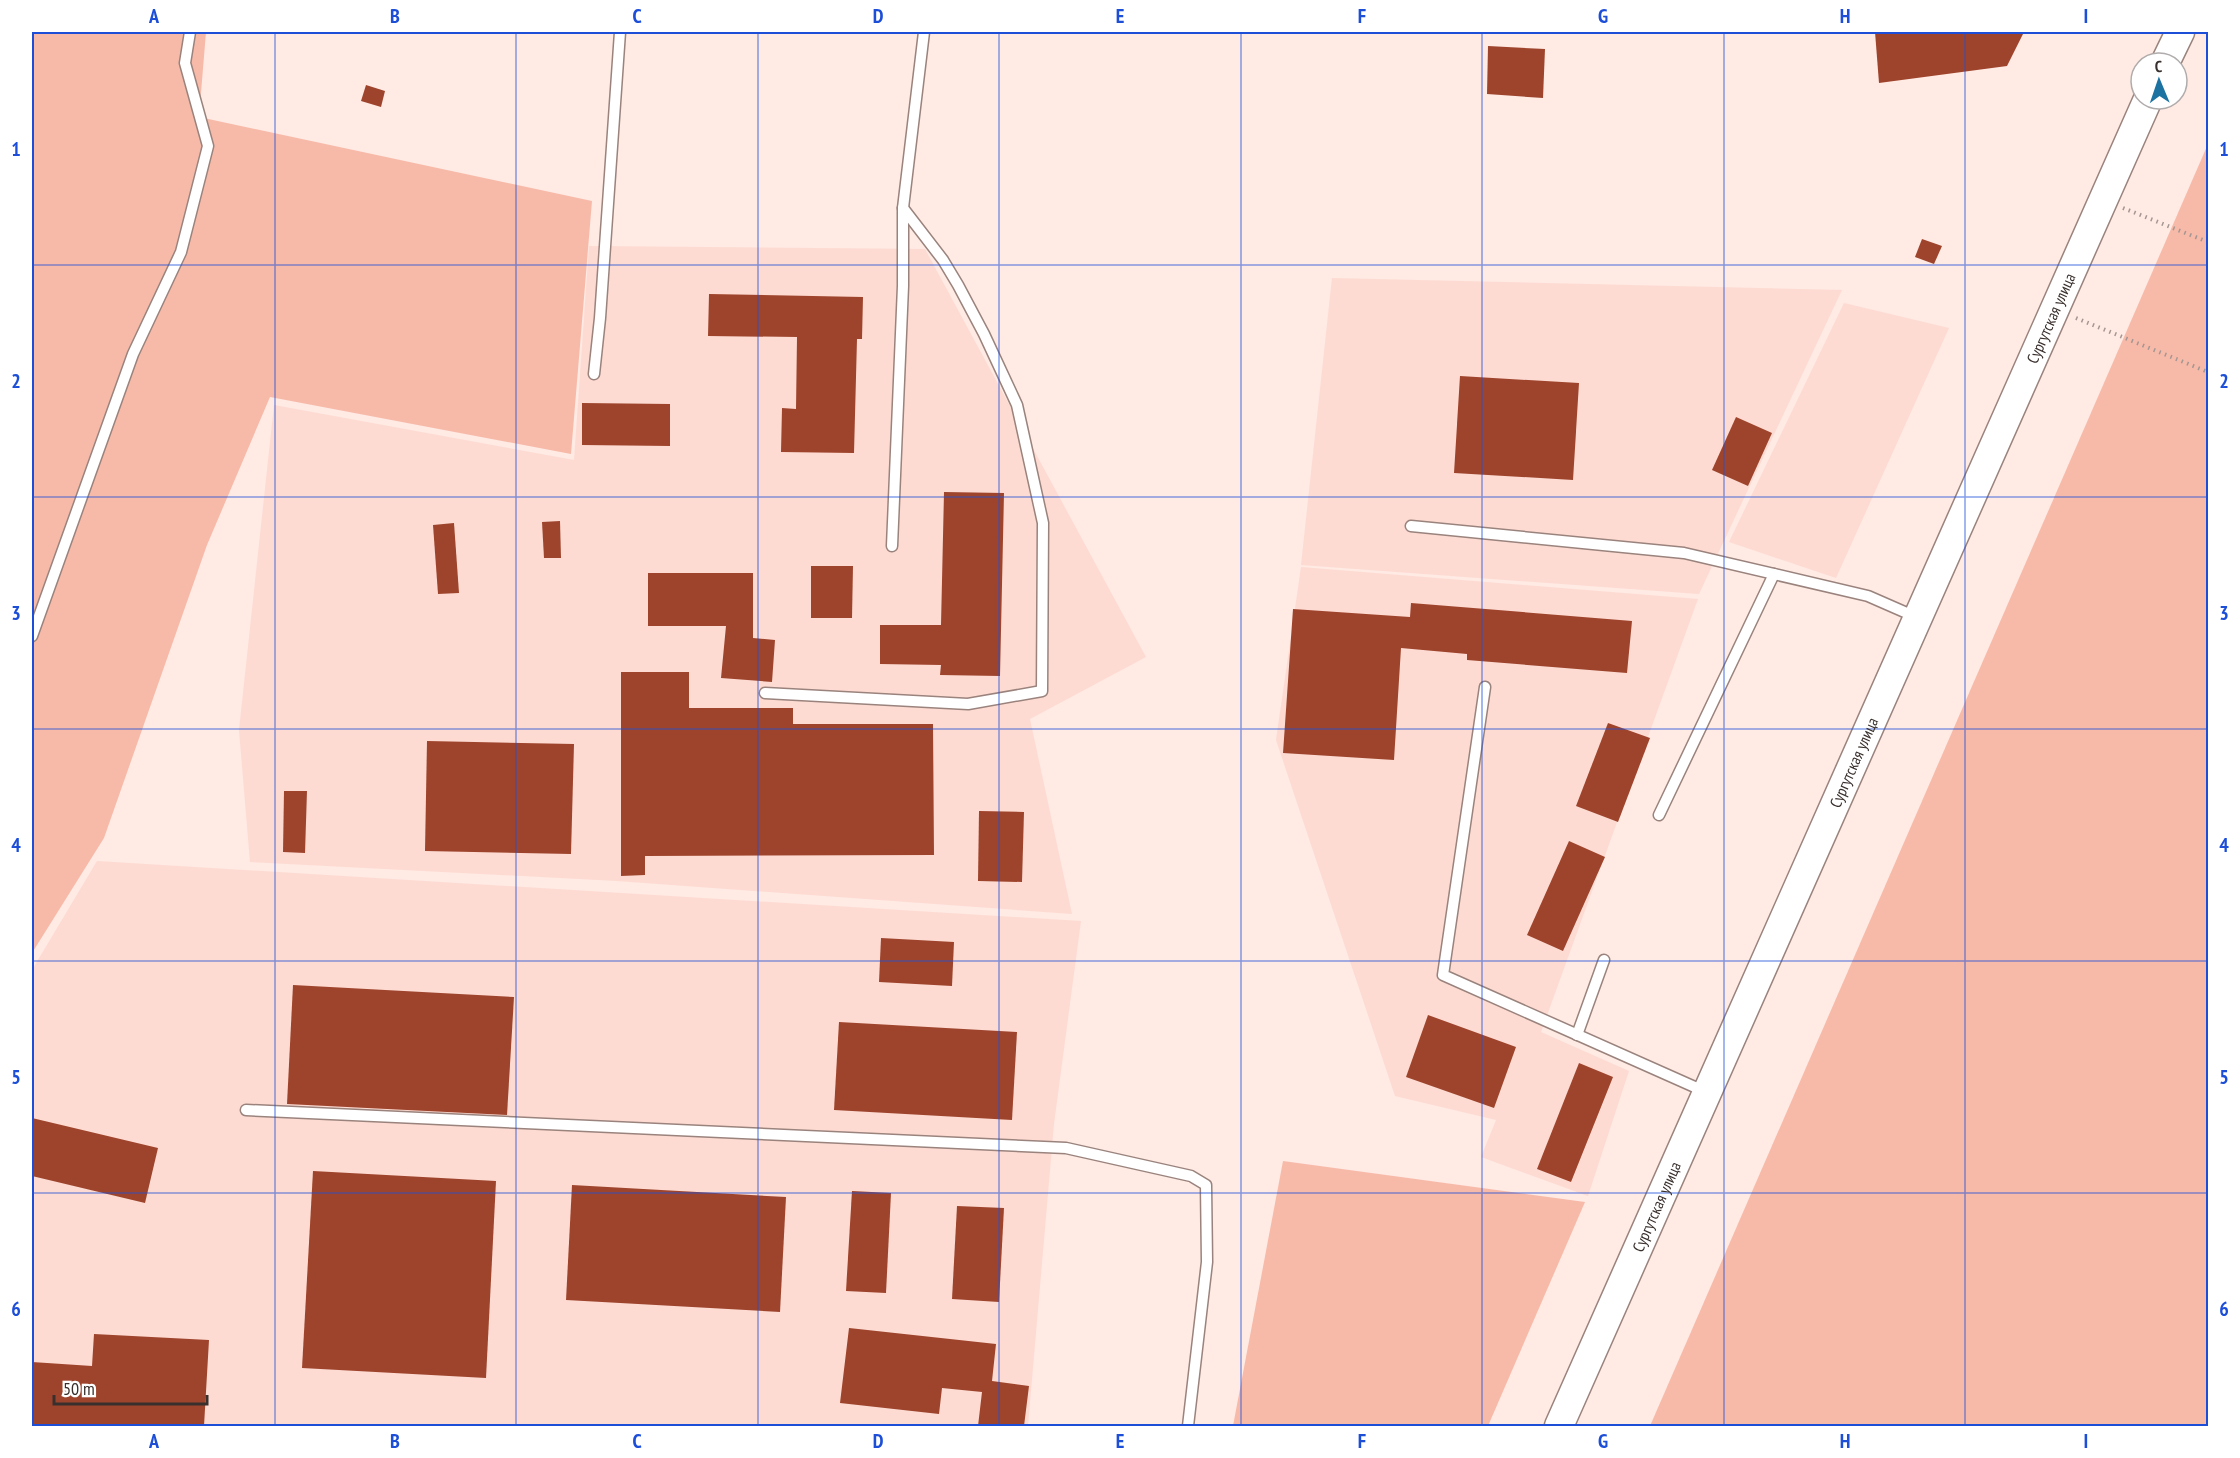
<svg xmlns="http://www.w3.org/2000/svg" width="2240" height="1458" font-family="'PT Sans Narrow',sans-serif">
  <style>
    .built { fill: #fddbd2 }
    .green { fill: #f7baa9 }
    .building { fill: #9e442c }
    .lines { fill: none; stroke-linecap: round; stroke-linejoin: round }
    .lane-casing { stroke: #9a837d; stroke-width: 13 }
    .secondary-casing { stroke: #9a837d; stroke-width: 31 }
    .path { stroke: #a69692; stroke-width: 4; stroke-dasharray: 1.5 4.5; stroke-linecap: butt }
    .lane { stroke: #fff; stroke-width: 10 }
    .secondary { stroke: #fff; stroke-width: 28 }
    .grid { fill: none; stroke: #1d4ed8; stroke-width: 1.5; stroke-opacity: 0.55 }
    .labels { text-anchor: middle; stroke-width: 6; stroke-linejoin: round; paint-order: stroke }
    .street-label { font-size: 16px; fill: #39302d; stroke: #fff }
    .neatline { fill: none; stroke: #1d4ed8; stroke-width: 2 }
    .grid-label { font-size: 20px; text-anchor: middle; font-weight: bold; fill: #1d4ed8 }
  </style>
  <rect width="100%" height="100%" fill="#ffeae4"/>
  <g class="built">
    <polygon points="589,246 925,249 1146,657 1030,719 1072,914 617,881 250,862 239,730 274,405 574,460"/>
    <polygon points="1332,278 1842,290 1699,594 1301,565"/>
    <polygon points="1844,303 1949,328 1836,578 1729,542"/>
    <polygon points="1301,567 1698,599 1541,1032 1629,1071 1588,1196 1481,1157 1496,1120 1395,1096 1276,740"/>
    <polygon points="97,861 1081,921 1054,1124 1028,1426 32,1426 32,970"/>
  </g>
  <g class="green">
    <polygon points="32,32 206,32 199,117 592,201 571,454 270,397 207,545 104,838 32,953"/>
    <polygon points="2208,144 2208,1426 1650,1426"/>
    <polygon points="1283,1161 1585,1202 1488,1426 1233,1426"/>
  </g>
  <g class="building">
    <polygon points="1875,32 2024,32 2007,66 1879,83"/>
    <polygon points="1488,46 1545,49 1543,98 1487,94"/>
    <polygon points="366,85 385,91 381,107 361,101"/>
    <polygon points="1922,239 1942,246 1934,264 1915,257"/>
    <polygon points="709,294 863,297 862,339 857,339 854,453 781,452 782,408 796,409 797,337 708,336"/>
    <polygon points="1460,376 1579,383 1573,480 1454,473"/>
    <polygon points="582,403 670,404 670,446 582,445"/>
    <polygon points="1736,417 1772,433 1748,486 1712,470"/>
    <polygon points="944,492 1004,493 1000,676 940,675 941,665 880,664 880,625 941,625"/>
    <polygon points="560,521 561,558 544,558 542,522"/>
    <polygon points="454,523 459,593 438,594 433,525"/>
    <polygon points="811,566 853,566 852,618 811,618"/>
    <polygon points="648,573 753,573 753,638 775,640 772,682 721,678 726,626 648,626"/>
    <polygon points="1411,603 1632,621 1627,673 1467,660 1467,654 1401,648 1394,760 1283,753 1293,609 1410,617"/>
    <polygon points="621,672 689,672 689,708 793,708 793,724 933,724 934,855 645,856 645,875 621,876"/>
    <polygon points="1608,723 1650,738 1618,822 1576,806"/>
    <polygon points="427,741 574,744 571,854 425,851"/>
    <polygon points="284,791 307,791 305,853 283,852"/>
    <polygon points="979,811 1024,812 1022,882 978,881"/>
    <polygon points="1569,841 1605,857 1563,951 1527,935"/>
    <polygon points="881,938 954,942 952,986 879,982"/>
    <polygon points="293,985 514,997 507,1115 287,1104"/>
    <polygon points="1428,1015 1516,1047 1494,1108 1406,1077"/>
    <polygon points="839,1022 1017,1032 1012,1120 834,1110"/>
    <polygon points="1579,1063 1613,1077 1571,1182 1537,1169"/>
    <polygon points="32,1118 158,1148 145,1203 32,1176"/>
    <polygon points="313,1171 496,1181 486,1378 302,1368"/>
    <polygon points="572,1185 786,1197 780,1312 566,1300"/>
    <polygon points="852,1191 891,1193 886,1293 846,1291"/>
    <polygon points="957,1206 1004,1208 999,1302 952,1299"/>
    <polygon points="849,1328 996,1344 992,1381 1029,1386 1024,1426 978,1426 982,1392 942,1388 939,1414 840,1403"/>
    <polygon points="94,1334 209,1340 204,1426 32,1426 32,1362 92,1366"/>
  </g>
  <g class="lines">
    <g class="lane-casing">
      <g id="lane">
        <polyline points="594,374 600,318 620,32"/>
        <polyline points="1411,526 1684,553 1868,596 1916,617"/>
        <polyline points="892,546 903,286 903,208 924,32"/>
        <polyline points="32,636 133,354 181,252 208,146 185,63 190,32"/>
        <polyline points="1485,687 1443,975 1706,1092"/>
        <polyline points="765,693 968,704 1042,691 1043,523 1017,405 984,334 958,285 943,260 903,208"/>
        <polyline points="1659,815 1774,574"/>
        <polyline points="1577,1035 1604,960"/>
        <polyline points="246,1110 1066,1148 1191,1176 1206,1185 1207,1262 1188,1426"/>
      </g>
    </g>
    <g class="secondary-casing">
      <g id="secondary">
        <polyline points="2165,63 2180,32"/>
        <path id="s1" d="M1559,1426l589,-1327"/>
      </g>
    </g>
    <g class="path">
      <polyline points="2123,208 2208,242"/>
      <polyline points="2076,318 2208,372"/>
    </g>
    <use href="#lane" class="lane"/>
    <use href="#secondary" class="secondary"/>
  </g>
  <path class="grid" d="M275,32v1394M516,32v1394M758,32v1394M999,32v1394M1241,32v1394M1482,32v1394M1724,32v1394M1965,32v1394M32,265h2176M32,497h2176M32,729h2176M32,961h2176M32,1193h2176"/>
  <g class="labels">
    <g class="street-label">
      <text dy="6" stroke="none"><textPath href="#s1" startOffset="1212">Сургутская улица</textPath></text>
      <text dy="6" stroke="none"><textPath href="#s1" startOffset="726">Сургутская улица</textPath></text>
      <text dy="6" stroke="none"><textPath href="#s1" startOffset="240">Сургутская улица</textPath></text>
    </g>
  </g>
  <rect width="2240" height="1458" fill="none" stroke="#ffffff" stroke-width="66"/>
  <g transform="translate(2159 81) rotate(358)"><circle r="28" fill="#ffffff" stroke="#b0acab" stroke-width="1.5"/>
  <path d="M0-4.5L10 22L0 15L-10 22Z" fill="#1c73a2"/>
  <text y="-9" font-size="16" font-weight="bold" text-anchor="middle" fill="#39302d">С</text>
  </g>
  <path d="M54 1395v9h153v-9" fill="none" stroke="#39302d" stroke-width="3"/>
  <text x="63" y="1395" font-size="18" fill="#39302d" stroke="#ffffff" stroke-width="4.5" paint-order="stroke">50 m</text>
  <rect x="33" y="33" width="2174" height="1392" class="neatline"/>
  <g class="grid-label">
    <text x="154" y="23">A</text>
    <text x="395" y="23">B</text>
    <text x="637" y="23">C</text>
    <text x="878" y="23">D</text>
    <text x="1120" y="23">E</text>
    <text x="1362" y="23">F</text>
    <text x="1603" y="23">G</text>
    <text x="1845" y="23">H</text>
    <text x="2086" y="23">I</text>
    <text x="16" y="156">1</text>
    <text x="2224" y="156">1</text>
    <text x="16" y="388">2</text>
    <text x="2224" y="388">2</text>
    <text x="16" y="620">3</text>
    <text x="2224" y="620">3</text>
    <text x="16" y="852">4</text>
    <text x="2224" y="852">4</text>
    <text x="16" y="1084">5</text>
    <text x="2224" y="1084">5</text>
    <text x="16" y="1316">6</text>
    <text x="2224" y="1316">6</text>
    <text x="154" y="1448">A</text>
    <text x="395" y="1448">B</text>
    <text x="637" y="1448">C</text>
    <text x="878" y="1448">D</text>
    <text x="1120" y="1448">E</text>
    <text x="1362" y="1448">F</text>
    <text x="1603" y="1448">G</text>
    <text x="1845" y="1448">H</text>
    <text x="2086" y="1448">I</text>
  </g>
</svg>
